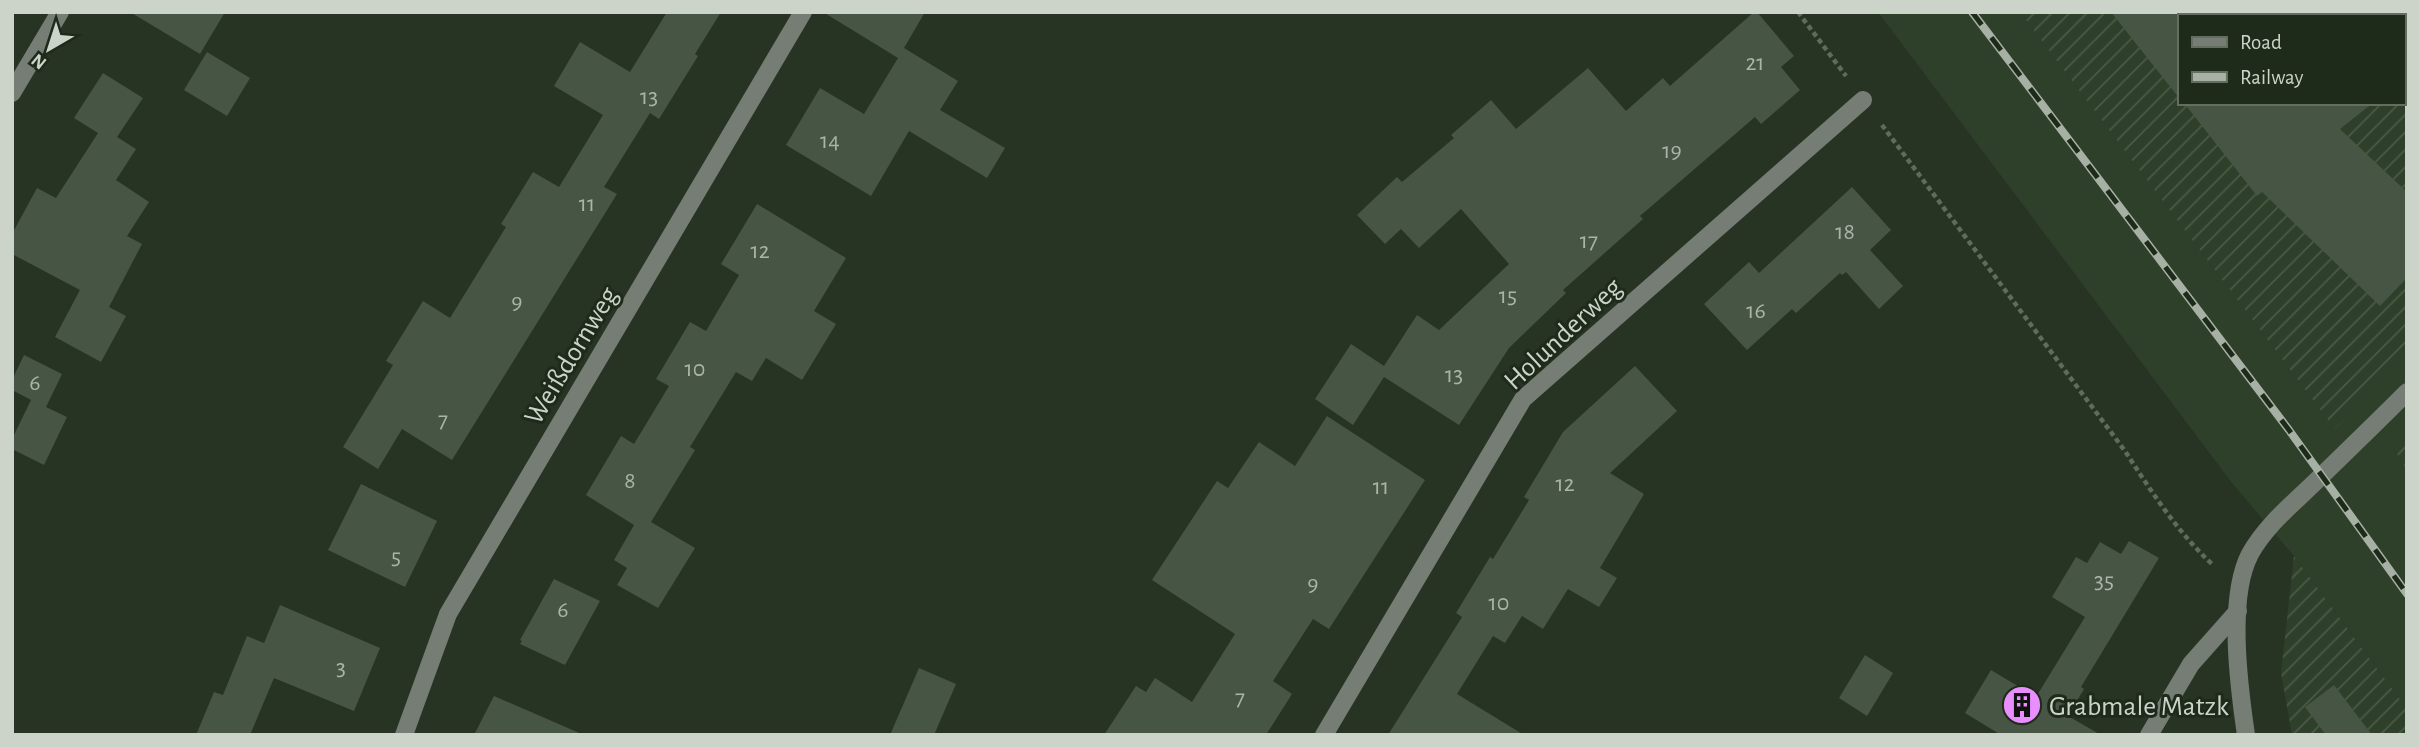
<svg xmlns="http://www.w3.org/2000/svg" width="2419" height="747" font-family="'Alegreya Sans',sans-serif">
  <style>
    .built { fill: #2e3f2a }
    .industrial { fill: url(#industrial-furrows); fill-rule: evenodd }
    .building { fill: #475544 }
    .lines { fill: none; stroke-linecap: round; stroke-linejoin: round }
    .path { stroke: #5f6b5d; stroke-width: 4.5; stroke-dasharray: 5 3.5; stroke-linecap: butt }
    .minor { stroke: #767d75; stroke-width: 18 }
    .rail-casing { stroke: #a6b0a4; stroke-width: 8 }
    .rail { stroke: #1e2a1a; stroke-width: 5; stroke-dasharray: 16; stroke-linecap: butt }
    .labels { text-anchor: middle; stroke-width: 6; stroke-linejoin: round; paint-order: stroke }
    .number-label { font-size: 24px; fill: #abb4a8 }
    .street-label { font-size: 28px; fill: #ccd4ca; stroke: #1e2a1a }
    .poi-label { font-size: 28px; fill: #ccd4ca; stroke: #1e2a1a; text-anchor: start }
  </style>
  <defs>
    <pattern id="industrial-furrows" width="10" height="10" patternUnits="userSpaceOnUse" patternTransform="scale(1.75)"><rect width="10" height="10" fill="#2e3f2a"/><path d="M-1 1l2-2M0 10L10 0M9 11l2-2" fill="none" stroke="#4b5a48"/></pattern>
  </defs>
  <rect width="100%" height="100%" fill="#273424"/>
  <polygon class="built" points="1878,12 2020,12 2335,428 2407,354 2407,434 2393,448 2407,470 2407,709 2294,556 2232,483"/>
  <g class="industrial">
    <path d="M2020,12h387v342l-72,75zM2179,16h224v87h-224z"/>
    <polygon points="2407,434 2407,470 2393,448"/>
    <polygon points="2294,556 2407,709 2407,735 2292,735 2281,673"/>
  </g>
  <g class="building">
    <polygon points="130,12 225,12 200,54"/>
    <polygon points="667,12 721,12 695,54 698,56 659,119 650,113 604,187 617,194 452,460 402,429 378,469 343,447 393,365 386,361 423,301 450,318 506,227 501,224 533,172 559,187 603,115 554,86 580,42 630,72"/>
    <polygon points="823,12 925,12 904,48 958,81 940,110 1005,148 987,178 909,131 871,196 786,145 820,88 864,114 898,58"/>
    <polygon points="1754,12 1757,12 1794,56 1781,67 1800,90 1761,124 1755,117 1640,216 1643,219 1563,290 1566,293 1509,348 1459,425 1384,377 1353,425 1315,399 1351,344 1384,366 1417,315 1439,330 1509,264 1461,209 1419,248 1401,229 1385,244 1357,215 1397,177 1402,182 1454,138 1451,135 1491,100 1516,129 1588,68 1626,111 1663,78 1670,86"/>
    <polygon points="2111,12 2179,12 2179,98"/>
    <polygon points="207,52 250,78 227,116 184,90"/>
    <polygon points="103,73 143,98 117,137 136,149 116,180 149,202 127,236 142,244 109,307 126,316 101,362 55,337 80,290 12,254 12,234 37,188 56,198 98,133 74,118"/>
    <polygon points="2184,103 2373,103 2340,129 2407,192 2407,278 2380,306 2262,192 2257,196"/>
    <polygon points="1852,187 1891,230 1870,250 1903,286 1879,309 1846,272 1842,275 1840,273 1796,313 1792,309 1747,350 1704,304 1749,262 1759,273"/>
    <polygon points="757,204 846,258 814,311 836,324 802,380 766,358 752,381 736,372 690,447 695,450 651,522 695,548 658,608 617,585 627,568 614,560 634,525 586,495 621,436 634,444 669,386 656,379 690,322 706,331 739,275 721,264"/>
    <polygon points="24,355 62,374 46,407 67,417 44,465 12,449 12,439 31,400 39,404 12,390 12,380"/>
    <polygon points="1635,366 1677,411 1610,473 1644,494 1600,568 1617,578 1599,607 1568,589 1543,629 1522,616 1505,643 1493,636 1457,694 1524,735 1388,735 1462,617 1456,613 1490,557 1493,559 1529,500 1524,497 1563,432"/>
    <polygon points="1327,416 1425,480 1329,629 1313,619 1273,681 1292,694 1266,735 1104,735 1136,686 1146,692 1155,678 1192,702 1235,634 1152,580 1217,481 1228,488 1259,442 1295,466"/>
    <polygon points="361,484 437,521 405,587 328,550"/>
    <polygon points="2129,541 2159,558 2081,687 2084,689 2068,716 2101,735 2001,735 1965,713 1991,670 2036,697 2085,617 2052,597 2076,557 2087,563 2100,542 2121,554"/>
    <polygon points="554,579 600,601 565,665 520,644 522,641 520,640"/>
    <polygon points="280,605 380,648 354,711 274,678 250,735 196,735 214,692 223,695 247,636 264,643"/>
    <polygon points="1865,655 1893,673 1867,716 1839,698"/>
    <polygon points="919,668 956,684 934,735 890,735"/>
    <polygon points="2334,685 2372,735 2326,735 2305,707"/>
    <polygon points="494,696 584,735 474,735"/>
  </g>
  <g class="lines">
    <g class="path">
      <polyline points="1798,12 1846,76"/>
      <path d="M1882,125l243,326c26,40 53,82 88,114"/>
    </g>
    <g class="minor">
      <polyline points="2389,12 2392,16"/>
      <polyline points="2403,30 2407,35"/>
      <polyline points="12,93 60,12"/>
      <polyline points="404,735 448,614 803,12"/>
      <polyline points="1324,735 1523,399 1863,100"/>
      <polyline points="2149,735 2191,664 2238,611"/>
      <path d="M2246,735c-7,-48 -19,-137 4,-181 15,-27 39,-47 61,-68 32,-31 64,-62 96,-94"/>
    </g>
    <g class="rail-casing">
      <polyline id="rail" points="1972,12 2289,430 2407,594"/>
    </g>
    <use href="#rail" class="rail"/>
  </g>
  <defs>
    <g id="building-disc" transform="scale(2.0125)"><circle r="9.5" fill="#e88eff" stroke="#1e2a1a"/><path d="M-4-6H4V6H1V3H-1V6H-4ZM-2.5-4.3h1.7v1.8h-1.7ZM.8-4.3h1.7v1.8H.8ZM-2.5-1h1.7V.8h-1.7ZM.8-1h1.7V.8H.8Z" fill="#111"/></g>
  </defs>
  <g fill-rule="evenodd">
    <use href="#building-disc" x="2022" y="705"/>
  </g>
  <g class="labels">
    <g class="number-label">
      <text x="1755" y="70">21</text>
      <text x="649" y="104">13</text>
      <text x="830" y="148">14</text>
      <text x="1672" y="158">19</text>
      <text x="587" y="211">11</text>
      <text x="1845" y="239">18</text>
      <text x="1589" y="248">17</text>
      <text x="760" y="258">12</text>
      <text x="1508" y="303">15</text>
      <text x="517" y="309">9</text>
      <text x="1756" y="318">16</text>
      <text x="695" y="376">10</text>
      <text x="1454" y="382">13</text>
      <text x="35" y="390">6</text>
      <text x="443" y="427">7</text>
      <text x="630" y="488">8</text>
      <text x="1565" y="491">12</text>
      <text x="1381" y="494">11</text>
      <text x="396" y="564">5</text>
      <text x="2104" y="588">35</text>
      <text x="1313" y="591">9</text>
      <text x="1499" y="610">10</text>
      <text x="563" y="617">6</text>
      <text x="341" y="675">3</text>
      <text x="1240" y="705">7</text>
    </g>
    <g class="street-label">
      <text transform="translate(1562 333) rotate(-43)" y="10">Holunderweg</text>
      <text transform="translate(570 355) rotate(-59)" y="10">Weißdornweg</text>
    </g>
    <g class="poi-label">
      <text x="2049" y="715">Grabmale Matzk</text>
    </g>
  </g>
  <rect width="2419" height="747" fill="none" stroke="#ccd4ca" stroke-width="28"/>
  <rect x="2178" y="14" width="228" height="91" fill="#1e2a1a" stroke="#646e60" stroke-width="2"/>
  <rect x="2192" y="37" width="35" height="10" fill="#767d75" stroke="#646e60" stroke-width="2"/>
  <text x="2240" y="49" font-size="21" fill="#ccd4ca">Road</text>
  <rect x="2192" y="72" width="35" height="10" fill="#a6b0a4" stroke="#646e60" stroke-width="2"/>
  <text x="2240" y="84" font-size="21" fill="#ccd4ca">Railway</text>
  <g transform="translate(49 49) rotate(219)" stroke="#1e2a1a" stroke-width="5" paint-order="stroke">
  <path d="M0-5L12 26L0 18L-12 26Z" fill="#ccd4ca"/>
  <text y="-10" font-size="19" font-weight="bold" text-anchor="middle" fill="#ccd4ca">N</text>
  </g>
</svg>
